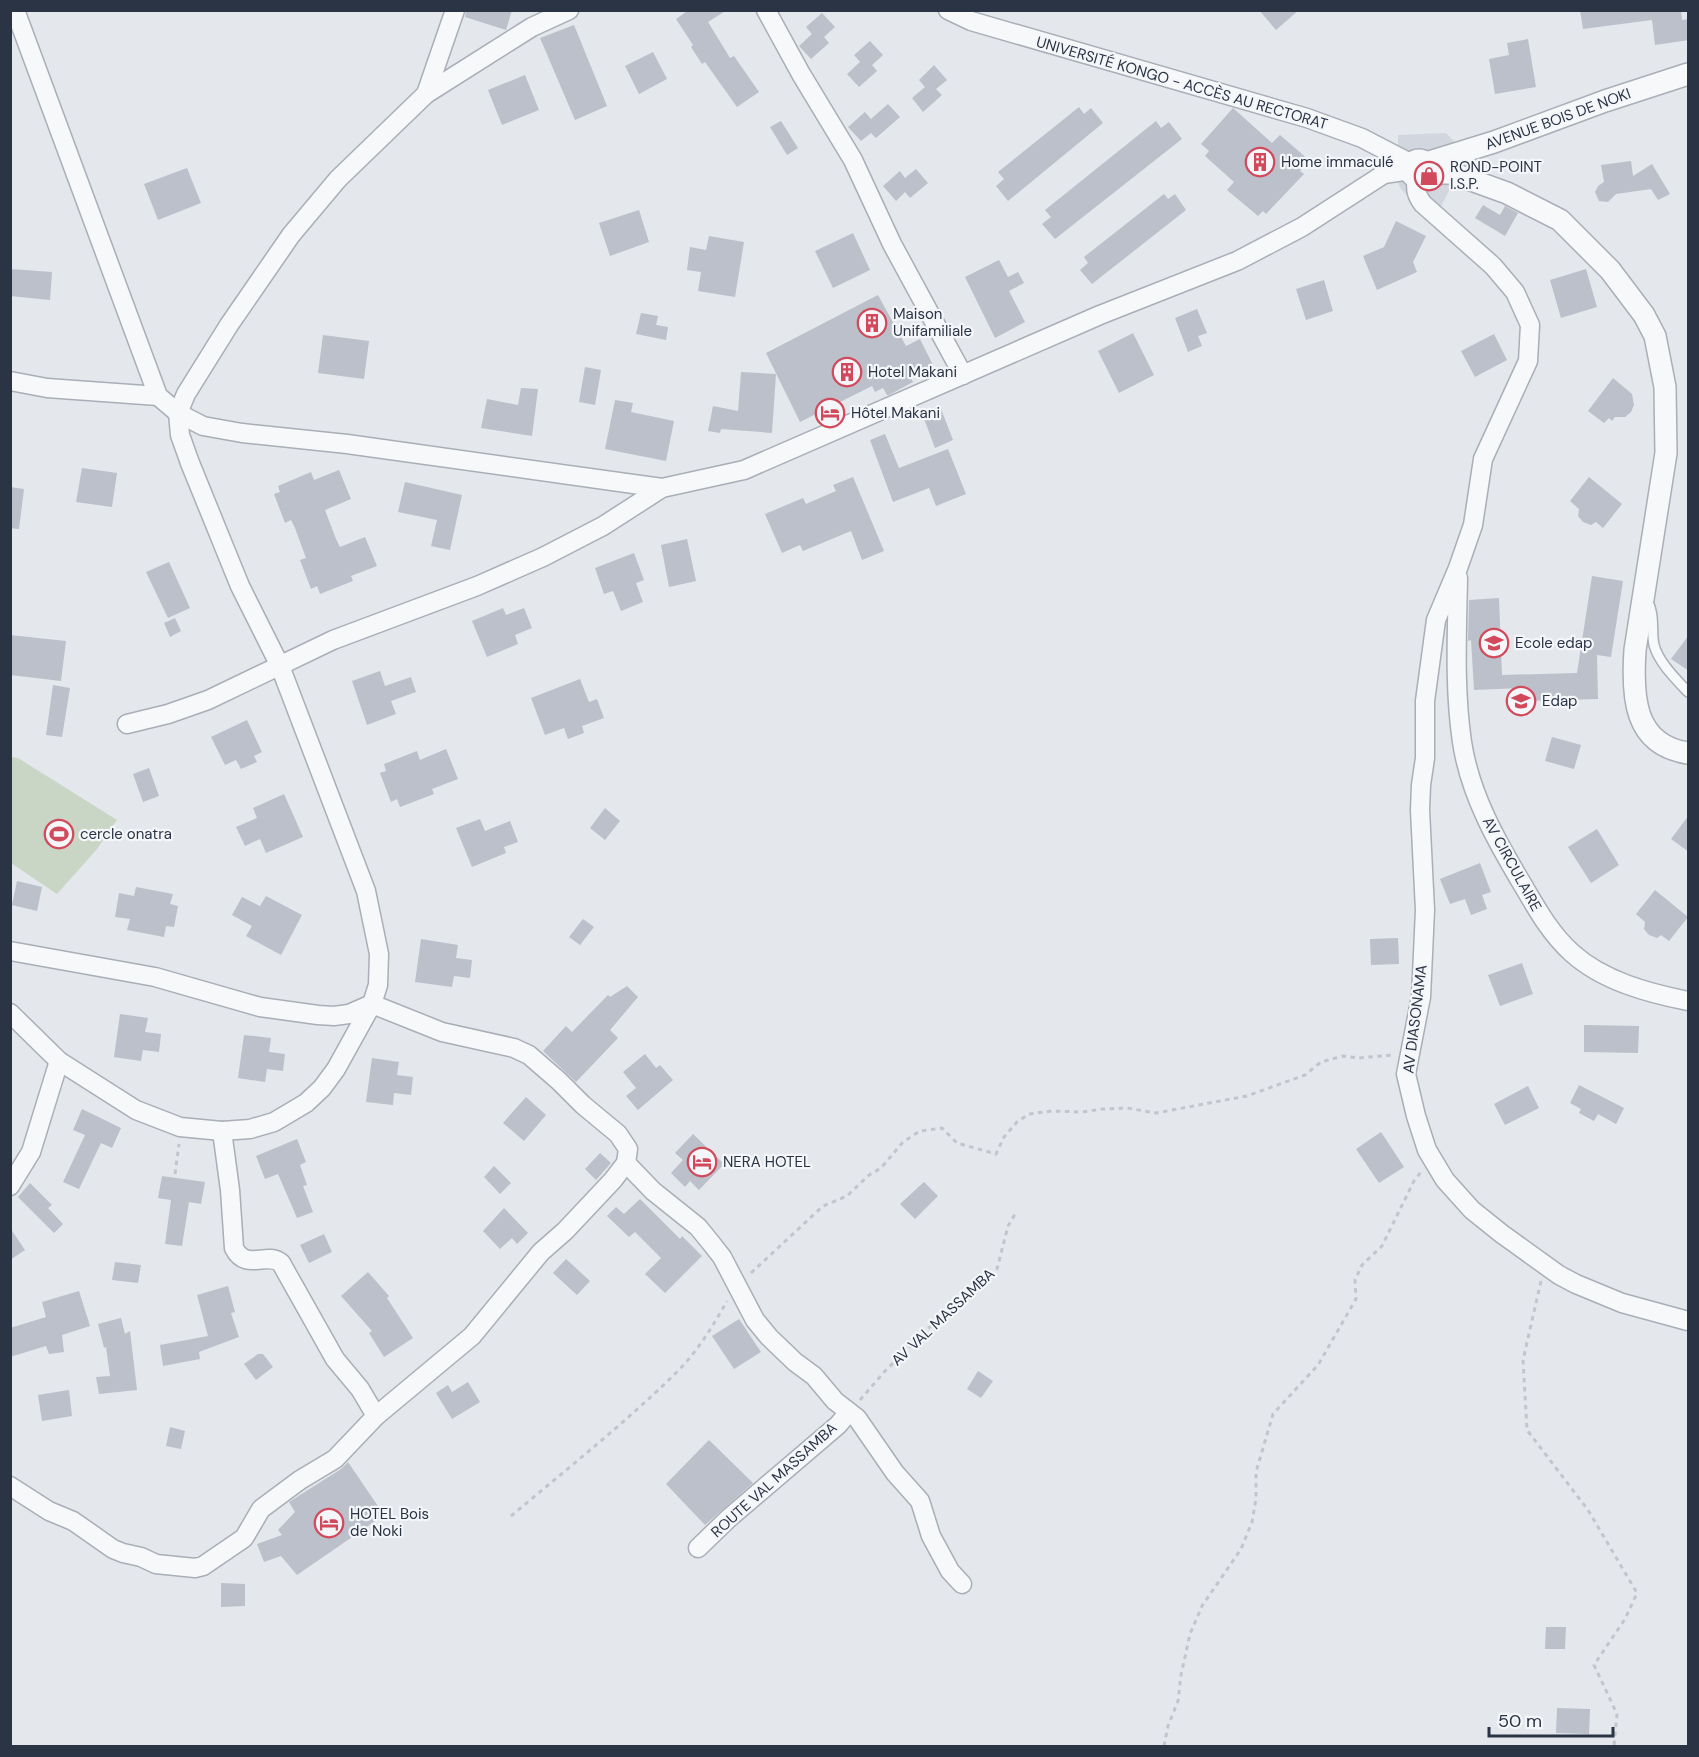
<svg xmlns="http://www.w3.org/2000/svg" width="1699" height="1757" font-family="'DM Sans',sans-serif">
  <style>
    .built { fill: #d2d6de }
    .green { fill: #c9d6c5 }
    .building { fill: #bbc0ca }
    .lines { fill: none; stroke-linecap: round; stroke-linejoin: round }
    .service-casing { stroke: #a9aeb7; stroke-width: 12 }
    .minor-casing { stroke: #a9aeb7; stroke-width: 21 }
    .tertiary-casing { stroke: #a9aeb7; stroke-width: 24 }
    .path { stroke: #c2c5cb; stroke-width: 3; stroke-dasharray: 4.5 4.5; stroke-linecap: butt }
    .service { stroke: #f7f8fa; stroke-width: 9 }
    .minor { stroke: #f7f8fa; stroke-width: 18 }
    .tertiary { stroke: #f7f8fa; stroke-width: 21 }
    .labels { text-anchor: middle; stroke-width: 4.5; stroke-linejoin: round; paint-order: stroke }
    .street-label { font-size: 15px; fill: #2b3445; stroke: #f4f6f9 }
    .poi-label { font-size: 15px; fill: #2b3445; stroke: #f4f6f9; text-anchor: start }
  </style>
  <rect width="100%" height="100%" fill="#e4e7ec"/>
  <polygon class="built" points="1446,133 1470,158 1464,170 1450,189 1440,208 1408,196 1401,189 1398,183 1398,135"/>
  <polygon class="green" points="11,757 18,758 117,820 97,849 57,894 11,863"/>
  <g class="building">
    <polygon points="466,10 512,10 506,30 465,17"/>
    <polygon points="689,10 727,10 708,22 730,58 734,56 759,92 737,107 705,62 702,64 691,47 693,45 676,19"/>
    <polygon points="1259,10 1299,10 1276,30"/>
    <polygon points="1580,10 1681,10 1682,20 1689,19 1689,40 1655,45 1652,20 1583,29"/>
    <polygon points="822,13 835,27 824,37 829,43 811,59 799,46 812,34 806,27"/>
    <polygon points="574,25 607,106 575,120 540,38"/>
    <polygon points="1528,39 1536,87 1495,94 1489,59 1509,55 1507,43"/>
    <polygon points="870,41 883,55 872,65 877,71 859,87 847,74 860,62 854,55"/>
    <polygon points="653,52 667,79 639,94 625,66"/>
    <polygon points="934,65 947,80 936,89 942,95 923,112 912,98 925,87 919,80"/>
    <polygon points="525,75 539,110 502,125 488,90"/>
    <polygon points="888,104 900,117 876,138 871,133 861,141 848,127 865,112 871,119"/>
    <polygon points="1079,107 1084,114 1091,108 1103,123 1008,201 996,186 1004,179 998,172"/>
    <polygon points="1233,108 1272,143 1280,135 1309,160 1300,171 1304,174 1266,214 1263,211 1258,216 1227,190 1234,182 1205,156 1209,151 1201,144"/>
    <polygon points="781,121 798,148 787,155 770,127"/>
    <polygon points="1156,121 1161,128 1169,122 1182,139 1055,239 1042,224 1051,217 1045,210"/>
    <polygon points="1631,161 1633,176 1652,164 1670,194 1658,200 1651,189 1616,194 1608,202 1599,201 1595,192 1598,186 1604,182 1601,165"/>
    <polygon points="187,168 201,203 158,220 144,184"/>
    <polygon points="916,169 928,183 910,198 905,192 896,201 883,186 900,171 905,178"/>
    <polygon points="1164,194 1168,199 1175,194 1186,210 1092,284 1080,270 1088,263 1084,257"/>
    <polygon points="1483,205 1500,215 1505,206 1518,213 1505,236 1475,218"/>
    <polygon points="639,210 649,242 610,256 599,223"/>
    <polygon points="1396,221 1426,236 1413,262 1417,272 1377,290 1363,256 1384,247"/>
    <polygon points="853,233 870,270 833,288 815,251"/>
    <polygon points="709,236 744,242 735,297 698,291 701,272 687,270 690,247 706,250"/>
    <polygon points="999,260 1008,277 1018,272 1024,283 1009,291 1025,322 995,338 965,277"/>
    <polygon points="10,269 52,272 50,300 10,296"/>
    <polygon points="1586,269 1597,307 1561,318 1550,280"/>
    <polygon points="1324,280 1333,311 1306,320 1296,289"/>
    <polygon points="878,295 906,346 920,339 933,365 910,376 913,382 889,395 887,395 883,388 875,392 872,386 800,422 766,353"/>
    <polygon points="1197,309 1207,333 1198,336 1202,346 1188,352 1175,318"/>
    <polygon points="641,313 658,316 656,325 668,327 666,340 636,334"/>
    <polygon points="1133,333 1154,375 1119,393 1098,351"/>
    <polygon points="1494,334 1507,360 1475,377 1461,351"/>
    <polygon points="323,335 369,341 364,379 318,373"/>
    <polygon points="585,367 601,370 595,405 579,402"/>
    <polygon points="741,372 776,374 772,433 721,429 720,433 708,431 713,406 738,411"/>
    <polygon points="1613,378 1632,394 1634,405 1631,412 1625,417 1615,417 1612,421 1609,418 1604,423 1588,411"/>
    <polygon points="521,388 538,389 532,436 481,428 487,399 518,405"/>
    <polygon points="615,400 633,403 631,412 674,421 666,461 605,449"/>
    <polygon points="941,409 953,440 935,448 923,416"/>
    <polygon points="885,434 899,468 948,449 966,494 936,506 929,488 893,502 870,440"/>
    <polygon points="82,468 117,473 112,507 76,502"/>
    <polygon points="339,470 351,499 325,510 336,539 340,547 365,537 377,566 351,576 353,581 320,594 317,586 311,589 300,560 306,558 295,528 291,520 285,523 274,494 280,492 278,486 311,472 314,480"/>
    <polygon points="853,477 884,551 862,560 851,531 803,551 800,545 782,553 765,514 803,498 806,504 836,491 833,485"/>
    <polygon points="1589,477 1622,504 1603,528 1596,522 1591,525 1583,522 1578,516 1579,509 1570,501"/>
    <polygon points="405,482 462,495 450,550 431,546 437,520 398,512"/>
    <polygon points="10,487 24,489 19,529 10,528"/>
    <polygon points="687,539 696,581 669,587 661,545"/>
    <polygon points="634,553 644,580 636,583 643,602 621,611 613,591 604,594 595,568"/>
    <polygon points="169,562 190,608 168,618 146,572"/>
    <polygon points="1592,576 1623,581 1611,657 1597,655 1598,699 1521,701 1521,688 1474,690 1471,640 1468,641 1469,600 1499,598 1502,675 1577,673"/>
    <polygon points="503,608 506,615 524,608 532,628 515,635 518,644 487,657 472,621"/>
    <polygon points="175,618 181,631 170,637 164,623"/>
    <polygon points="10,635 66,641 61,681 10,675"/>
    <polygon points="1689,635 1689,671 1671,659"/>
    <polygon points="380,671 385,686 411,677 416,692 391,701 396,714 367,725 352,681"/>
    <polygon points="580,679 589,702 597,699 604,718 582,726 584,733 568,739 564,728 545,735 531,698"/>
    <polygon points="53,685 70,688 62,737 46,735"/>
    <polygon points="247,720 262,752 254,756 257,762 241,769 236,760 225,765 211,737"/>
    <polygon points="1552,737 1581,745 1574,769 1545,761"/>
    <polygon points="446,749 458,779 432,789 434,794 400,807 397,799 391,802 380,773 386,771 384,764 417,751 420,760"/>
    <polygon points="149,768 159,796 143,802 133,774"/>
    <polygon points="284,794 303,837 266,853 260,839 245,846 236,827 257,818 253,808"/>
    <polygon points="605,808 620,821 605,840 590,828"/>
    <polygon points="1689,815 1689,852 1671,839"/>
    <polygon points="480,819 485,831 510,821 518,842 504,847 506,853 472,867 456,828"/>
    <polygon points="1597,829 1619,865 1591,883 1568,847"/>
    <polygon points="1480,863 1491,892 1482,895 1487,909 1471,915 1465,899 1450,904 1440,879"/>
    <polygon points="17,881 42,887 37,911 12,905"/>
    <polygon points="136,887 173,894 170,904 178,906 174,927 166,926 164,937 127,930 130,919 115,917 119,893 134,896"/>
    <polygon points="1655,890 1688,917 1669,941 1661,935 1657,938 1649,935 1644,929 1645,922 1636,914"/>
    <polygon points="266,896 302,915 281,955 246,936 252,926 232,915 242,897 260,906"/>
    <polygon points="583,919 594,927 580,945 569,937"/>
    <polygon points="1398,938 1399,964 1371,965 1370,939"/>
    <polygon points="421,939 458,945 456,958 472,960 470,978 454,976 452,987 415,982"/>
    <polygon points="1522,963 1533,994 1500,1006 1488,975"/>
    <polygon points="627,986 638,997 610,1030 618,1038 576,1082 543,1051 566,1026 572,1032 608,995 610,997"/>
    <polygon points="120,1014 148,1018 145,1032 161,1034 159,1052 143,1050 141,1061 114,1057"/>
    <polygon points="1584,1025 1639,1026 1638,1053 1584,1052"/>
    <polygon points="244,1035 271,1038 269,1052 285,1054 283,1071 267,1069 265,1082 238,1078"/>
    <polygon points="645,1054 656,1068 660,1065 673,1080 638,1110 626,1096 636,1088 623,1072"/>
    <polygon points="372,1058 399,1062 397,1075 413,1077 411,1095 394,1093 393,1105 366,1102"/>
    <polygon points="1579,1085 1624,1108 1616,1124 1598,1114 1594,1121 1579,1113 1581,1109 1570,1103"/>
    <polygon points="1528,1086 1539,1108 1505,1125 1494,1104"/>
    <polygon points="526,1097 546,1115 524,1141 503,1123"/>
    <polygon points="82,1109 121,1128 112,1148 101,1143 79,1189 63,1182 85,1135 73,1130"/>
    <polygon points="1381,1132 1404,1167 1379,1183 1356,1149"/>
    <polygon points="693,1134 724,1164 699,1190 690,1181 685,1187 671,1173 683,1160 675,1153"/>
    <polygon points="297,1139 306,1162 300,1165 307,1185 303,1186 313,1212 297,1218 278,1174 265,1179 256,1156"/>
    <polygon points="600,1153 611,1163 596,1180 585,1169"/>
    <polygon points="494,1166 511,1183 500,1194 484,1177"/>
    <polygon points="162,1176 205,1182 201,1204 189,1202 182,1246 165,1244 171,1200 158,1198"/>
    <polygon points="924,1182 938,1196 915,1219 900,1204"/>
    <polygon points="30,1183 52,1205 48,1208 63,1224 54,1233 18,1197"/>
    <polygon points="640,1199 680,1239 682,1236 702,1256 665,1293 645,1274 661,1258 635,1232 629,1237 607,1216 616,1207 624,1214"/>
    <polygon points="504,1208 528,1233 517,1244 512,1238 500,1249 483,1231"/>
    <polygon points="10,1228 25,1250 10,1260"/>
    <polygon points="324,1234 332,1252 309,1263 300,1245"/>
    <polygon points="566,1259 590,1281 577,1295 553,1273"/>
    <polygon points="115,1262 141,1265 138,1283 112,1280"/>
    <polygon points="368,1272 389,1296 387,1298 413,1338 384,1357 369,1333 372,1331 341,1296"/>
    <polygon points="228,1286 235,1312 231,1313 239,1337 199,1352 200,1359 163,1366 160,1345 208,1336 197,1295"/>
    <polygon points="79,1291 90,1326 62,1335 64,1352 49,1354 46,1346 10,1357 10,1328 46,1317 42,1302"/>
    <polygon points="121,1318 125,1334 130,1331 137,1390 99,1394 96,1377 110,1376 106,1347 104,1348 98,1324"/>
    <polygon points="739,1319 761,1352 734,1369 712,1336"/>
    <polygon points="258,1354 263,1354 273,1367 256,1380 244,1364"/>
    <polygon points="978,1371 993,1381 981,1398 967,1389"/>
    <polygon points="468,1382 480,1402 452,1419 436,1393 448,1385 452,1392"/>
    <polygon points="69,1390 72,1416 42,1421 38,1395"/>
    <polygon points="170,1427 185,1431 181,1449 166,1446"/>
    <polygon points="709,1440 753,1483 705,1525 666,1484"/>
    <polygon points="348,1462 384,1515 297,1575 281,1556 264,1562 257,1544 282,1535 278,1530 295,1512 289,1502 341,1469"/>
    <polygon points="221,1583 245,1584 245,1606 221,1607"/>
    <polygon points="1546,1627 1566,1627 1565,1649 1545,1649"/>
    <polygon points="1557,1708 1590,1709 1589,1734 1556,1733"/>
  </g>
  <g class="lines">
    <g class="service-casing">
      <path id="service" d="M1648,602c7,14 3,29 6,43 5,18 22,34 34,47"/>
    </g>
    <g class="minor-casing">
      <g id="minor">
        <polyline points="15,10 158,396 178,413 203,426 242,433 347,444 662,488"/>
        <polyline points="766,10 801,74 853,160 892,244 963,375"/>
        <polyline points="948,10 971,21 1307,118 1362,138 1412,164"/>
        <polyline points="426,94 532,27 569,10"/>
        <path d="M1417,177c-2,12 -1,18 6,27l70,62 22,26 15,33 -2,36 -45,98 -10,66 -15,43 -22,52 -11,81v57l-4,27 -1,25 5,100 -4,87 -15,77 10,42 11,34 18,30 27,30 30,24 57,41 17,9 46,19 66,18"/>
        <polyline points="10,381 47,388 158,396"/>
        <path d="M1458,578c-1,55 -4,110 4,164 8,53 35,100 62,145 14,24 27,47 48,66 31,28 76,40 116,48"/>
        <polyline points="127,724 168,714 208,700 333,640 477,586 543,557 603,526 662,488 744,470 1100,315 1237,261 1302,227 1384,174 1410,170"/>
        <polyline points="10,951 155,977 260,1007 318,1015 334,1016 349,1014 372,1004 442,1032 514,1048 529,1055 559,1081 583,1105 618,1134 628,1149 626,1163 613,1180 565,1231 541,1252 472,1336 376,1416 335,1459 300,1480 261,1509 244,1538 203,1566 195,1568 156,1564 141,1557 123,1553 113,1549 73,1521 49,1511 10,1486"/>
        <polyline points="10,1013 59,1061 136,1110 180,1127 222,1131 250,1129 274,1122 306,1103 322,1088 336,1069 372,1004 378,985 379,954 366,891 280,666 240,586 190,463 180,435 178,413 186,394 229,325 291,235 338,179 426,94 455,10"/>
        <path d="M222,1131l8,59 4,58c12,24 33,3 47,15l54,96 25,30 16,27"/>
        <polyline points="626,1163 653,1191 698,1227 711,1243 722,1257 755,1320 769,1337 795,1362 814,1376 835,1401 857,1418 895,1473 920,1501 931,1536 950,1571 962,1584"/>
        <polyline points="10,1186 31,1152 59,1061"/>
        <polyline points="698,1548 729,1518 838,1425 849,1412"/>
      </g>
    </g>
    <g class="tertiary-casing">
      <g id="tertiary">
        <circle cx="1419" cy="169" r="9"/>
        <polyline points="1426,163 1494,142 1605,101 1688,74"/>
        <path d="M1427,173h23l10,3 47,17 53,27 50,50 34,45 11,21 10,51 1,66 -31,197c-3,45 -2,95 53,103"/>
      </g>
    </g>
    <g class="path">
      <polyline points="175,1174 179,1144"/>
      <polyline points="751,1273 823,1206 847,1196 869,1175 881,1168 903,1142 920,1131 942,1128 957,1143 996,1154 1004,1137 1017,1122 1029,1114 1052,1111 1082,1112 1103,1109 1127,1108 1156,1113 1247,1096 1305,1075 1321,1062 1343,1056 1358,1058 1393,1055"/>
      <polyline points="1541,1281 1523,1360 1527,1430 1588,1510 1637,1593 1625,1619 1594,1665 1617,1714 1614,1746"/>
      <polyline points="860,1400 885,1371 931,1326 957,1307 997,1269 1008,1226 1017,1211"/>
      <path d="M511,1516c56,-47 114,-93 166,-144 20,-20 36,-46 50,-71"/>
      <polyline points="1164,1746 1168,1726 1178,1701 1181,1675 1190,1634 1202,1606 1241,1549 1252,1522 1256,1499 1256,1472 1273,1414 1318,1365 1356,1299 1355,1280 1362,1265 1382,1246 1414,1181 1421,1172"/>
    </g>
    <use href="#service" class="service"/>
    <use href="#minor" class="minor"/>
    <use href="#tertiary" class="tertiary"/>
  </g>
  <defs>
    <g id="building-ring" transform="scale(1.5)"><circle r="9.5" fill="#f4f6f9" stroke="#d1495b" stroke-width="1.5"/><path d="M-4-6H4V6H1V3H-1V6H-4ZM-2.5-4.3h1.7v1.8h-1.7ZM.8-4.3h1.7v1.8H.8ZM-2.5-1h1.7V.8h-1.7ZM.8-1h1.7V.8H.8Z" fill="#d1495b"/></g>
    <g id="shop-ring" transform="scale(1.5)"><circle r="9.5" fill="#f4f6f9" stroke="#d1495b" stroke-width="1.5"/><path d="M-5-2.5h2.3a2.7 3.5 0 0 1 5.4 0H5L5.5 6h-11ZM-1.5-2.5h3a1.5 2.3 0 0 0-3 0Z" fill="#d1495b"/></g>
    <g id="hotel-ring" transform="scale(1.5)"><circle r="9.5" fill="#f4f6f9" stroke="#d1495b" stroke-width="1.5"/><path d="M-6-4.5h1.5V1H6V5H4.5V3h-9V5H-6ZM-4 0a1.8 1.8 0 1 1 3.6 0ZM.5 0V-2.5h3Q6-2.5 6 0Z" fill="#d1495b"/></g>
    <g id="school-ring" transform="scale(1.5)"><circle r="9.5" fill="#f4f6f9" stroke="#d1495b" stroke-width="1.5"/><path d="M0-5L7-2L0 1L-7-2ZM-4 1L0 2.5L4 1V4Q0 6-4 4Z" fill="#d1495b"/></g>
    <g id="stadium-ring" transform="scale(1.5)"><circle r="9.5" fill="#f4f6f9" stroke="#d1495b" stroke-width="1.5"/><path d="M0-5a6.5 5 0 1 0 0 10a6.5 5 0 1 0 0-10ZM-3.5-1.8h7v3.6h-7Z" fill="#d1495b"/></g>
  </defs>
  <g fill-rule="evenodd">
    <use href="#building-ring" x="1260" y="162"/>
    <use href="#shop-ring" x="1429" y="176"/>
    <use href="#building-ring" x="872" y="323"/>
    <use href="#building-ring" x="847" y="372"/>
    <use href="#hotel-ring" x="830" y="413"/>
    <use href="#school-ring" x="1494" y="643"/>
    <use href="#school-ring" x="1521" y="701"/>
    <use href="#stadium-ring" x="59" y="834"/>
    <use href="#hotel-ring" x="702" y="1162"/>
    <use href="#hotel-ring" x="329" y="1523"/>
  </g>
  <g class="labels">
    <g class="street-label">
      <text transform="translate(1182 83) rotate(16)" y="5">UNIVERSITÉ KONGO - ACCÈS AU RECTORAT</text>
      <text transform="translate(1558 119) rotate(-20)" y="5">AVENUE BOIS DE NOKI</text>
      <text transform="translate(1512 864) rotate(61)" y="5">AV CIRCULAIRE</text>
      <text transform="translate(1415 1019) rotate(-83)" y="5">AV DIASONAMA</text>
      <text transform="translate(943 1317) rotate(-43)" y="5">AV VAL MASSAMBA</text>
      <text transform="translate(774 1480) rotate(-42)" y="5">ROUTE VAL MASSAMBA</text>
    </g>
    <g class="poi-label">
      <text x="1281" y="167">Home immaculé</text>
      <text x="1450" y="172">ROND-POINT<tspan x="1450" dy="17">I.S.P.</tspan></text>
      <text x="893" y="319">Maison<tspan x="893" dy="17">Unifamiliale</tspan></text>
      <text x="868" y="377">Hotel Makani</text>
      <text x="851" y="418">Hôtel Makani</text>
      <text x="1515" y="648">Ecole edap</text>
      <text x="1542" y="706">Edap</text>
      <text x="80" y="839">cercle onatra</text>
      <text x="723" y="1167">NERA HOTEL</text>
      <text x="350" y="1519">HOTEL Bois<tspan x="350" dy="17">de Noki</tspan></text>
    </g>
  </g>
  <rect width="1699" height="1757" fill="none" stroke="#2b3445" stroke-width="24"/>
  <path d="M1489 1727v9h124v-9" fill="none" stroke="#2b3445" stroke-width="3"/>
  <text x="1498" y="1727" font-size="18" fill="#2b3445" stroke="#f4f6f9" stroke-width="4.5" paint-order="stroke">50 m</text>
</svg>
